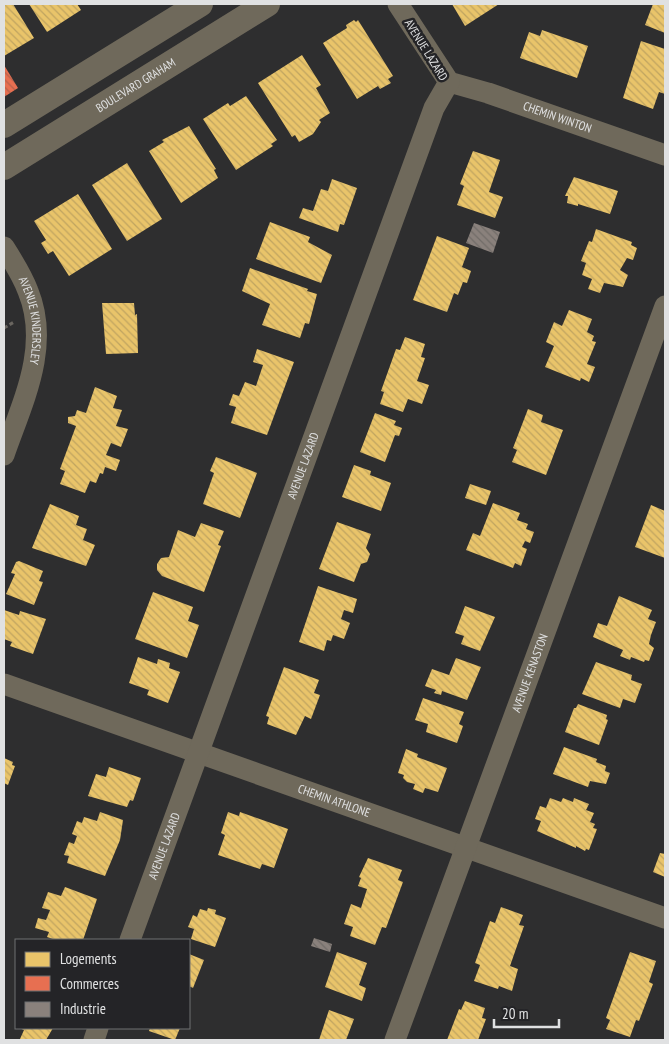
<svg xmlns="http://www.w3.org/2000/svg" width="669" height="1044" font-family="'PT Sans Narrow',sans-serif">
  <style>
    .homes { fill: url(#homes-back-hatch) }
    .shops { fill: url(#shops-back-hatch) }
    .industry { fill: url(#industry-back-hatch) }
    .lines { fill: none; stroke-linecap: round; stroke-linejoin: round }
    .path { stroke: #6a6660; stroke-width: 3; stroke-dasharray: 4 2.5; stroke-linecap: butt }
    .minor { stroke: #6f695b; stroke-width: 21 }
    .tertiary { stroke: #6f695b; stroke-width: 26 }
    .labels { text-anchor: middle; stroke-width: 5; stroke-linejoin: round; paint-order: stroke }
    .street-label { font-size: 12px; fill: #e0e1e2; stroke: #242427 }
  </style>
  <defs>
    <pattern id="homes-back-hatch" width="6" height="6" patternUnits="userSpaceOnUse" patternTransform="scale(1.25)"><rect width="6" height="6" fill="#e9c46a"/><path d="M-1 5l2 2M0 0l6 6M5-1l2 2" fill="none" stroke="#c0a460"/></pattern>
    <pattern id="shops-back-hatch" width="6" height="6" patternUnits="userSpaceOnUse" patternTransform="scale(1.25)"><rect width="6" height="6" fill="#e76f51"/><path d="M-1 5l2 2M0 0l6 6M5-1l2 2" fill="none" stroke="#b6624d"/></pattern>
    <pattern id="industry-back-hatch" width="6" height="6" patternUnits="userSpaceOnUse" patternTransform="scale(1.25)"><rect width="6" height="6" fill="#8a817c"/><path d="M-1 5l2 2M0 0l6 6M5-1l2 2" fill="none" stroke="#716c68"/></pattern>
  </defs>
  <rect width="100%" height="100%" fill="#2e2e2f"/>
  <g class="homes">
    <polygon points="4,4 13,4 34,38 4,56"/>
    <polygon points="29,4 77,4 81,10 47,32"/>
    <polygon points="452,4 499,4 465,26"/>
    <polygon points="653,4 665,4 665,33 645,25"/>
    <polygon points="354,20 356,22 358,20 393,76 388,79 391,83 380,89 378,86 357,99 323,43 347,28 346,25"/>
    <polygon points="542,30 588,46 577,78 520,58 529,32 540,36"/>
    <polygon points="641,41 665,49 665,94 659,92 653,109 623,98"/>
    <polygon points="302,55 321,85 316,88 330,113 319,120 321,122 313,134 299,142 295,135 292,137 258,83"/>
    <polygon points="246,96 277,140 271,144 273,146 236,170 203,119 228,103 230,106"/>
    <polygon points="189,126 216,169 214,170 218,178 181,203 149,151 164,142 162,140"/>
    <polygon points="473,151 500,160 489,192 503,197 495,218 457,205 464,186 460,184"/>
    <polygon points="127,163 162,219 127,241 92,185"/>
    <polygon points="574,177 618,191 610,214 578,204 578,206 567,203 568,196 565,196"/>
    <polygon points="332,179 357,188 344,225 340,224 338,232 299,218 303,208 313,211 321,189 328,191"/>
    <polygon points="78,194 112,249 69,276 53,251 48,254 41,243 46,240 34,221"/>
    <polygon points="270,222 310,237 308,242 332,255 321,283 256,259"/>
    <polygon points="596,229 632,242 631,245 637,248 633,260 627,258 620,270 628,275 623,287 604,283 600,293 588,289 592,279 582,275 586,263 581,261 589,241 592,242"/>
    <polygon points="437,236 469,248 462,267 471,271 467,283 463,282 458,295 454,293 447,312 413,300"/>
    <polygon points="250,268 308,289 307,291 317,294 309,324 305,323 300,338 262,325 270,304 242,291"/>
    <polygon points="102,303 134,303 135,315 137,314 138,353 106,354"/>
    <polygon points="569,310 592,319 587,332 594,336 592,341 596,342 587,364 595,367 589,382 581,378 580,381 545,367 554,346 546,342 554,322 562,326"/>
    <polygon points="405,337 425,344 421,357 425,358 417,381 429,385 422,404 408,399 403,412 380,404 384,392 381,391 396,349 400,350"/>
    <polygon points="257,349 294,362 267,435 231,423 236,407 229,405 233,394 239,396 245,382 256,386 263,365 253,362"/>
    <polygon points="95,387 117,396 113,408 122,410 116,426 128,429 121,447 111,443 106,455 120,460 116,471 105,467 103,474 100,473 96,483 90,481 85,493 60,484 65,471 60,469 76,426 68,423 68,417 75,416 77,410 86,413"/>
    <polygon points="528,409 543,415 541,422 563,430 546,475 512,462 517,450 513,448"/>
    <polygon points="375,413 396,421 394,425 402,428 399,436 395,435 385,462 360,452"/>
    <polygon points="216,457 257,473 240,518 203,504 214,473 210,471"/>
    <polygon points="354,465 371,471 370,475 391,483 381,511 342,497"/>
    <polygon points="470,484 491,491 486,505 465,498"/>
    <polygon points="493,503 520,513 517,520 528,524 526,529 534,532 530,543 525,541 522,547 527,549 521,566 515,563 513,568 466,550 473,533 480,536"/>
    <polygon points="50,504 79,516 76,525 87,529 83,540 95,545 86,566 32,548"/>
    <polygon points="651,505 665,511 665,558 635,547"/>
    <polygon points="337,522 371,534 366,548 370,554 367,562 361,564 354,582 319,569"/>
    <polygon points="201,523 224,531 218,545 221,546 204,592 162,576 157,570 157,564 161,558 169,557 178,530 195,537"/>
    <polygon points="19,561 43,571 39,581 43,582 34,605 6,594 15,574 11,573 16,562"/>
    <polygon points="318,586 357,599 353,613 344,610 341,619 350,623 344,639 333,635 331,641 327,640 324,651 299,642"/>
    <polygon points="153,592 193,607 188,621 199,625 187,658 135,639"/>
    <polygon points="619,596 652,610 648,619 656,622 651,635 649,644 654,648 649,661 645,660 644,662 631,657 630,660 620,656 623,650 593,637 598,623 607,626"/>
    <polygon points="465,606 495,617 480,651 461,644 464,636 455,633"/>
    <polygon points="4,610 19,615 20,611 46,619 33,654 10,646 12,642 4,639"/>
    <polygon points="138,657 157,664 158,659 170,663 169,668 180,672 168,703 147,695 149,690 129,683"/>
    <polygon points="456,658 481,667 467,700 442,691 441,695 434,693 436,690 425,686 432,669 449,675"/>
    <polygon points="596,662 632,675 631,680 642,684 635,703 623,699 620,708 582,694"/>
    <polygon points="284,667 319,680 314,693 320,695 311,719 305,716 296,735 267,724 269,717 266,716"/>
    <polygon points="423,698 464,712 459,724 463,726 457,743 426,732 428,724 415,720"/>
    <polygon points="578,704 607,715 606,719 608,720 599,745 565,732 574,708 576,708"/>
    <polygon points="564,747 597,759 596,762 606,766 605,771 610,773 606,784 590,781 588,787 553,774"/>
    <polygon points="406,749 418,754 417,757 447,768 438,792 425,788 423,793 413,789 415,784 407,782 403,778 404,775 398,773"/>
    <polygon points="4,758 13,762 12,765 15,766 8,785 4,783"/>
    <polygon points="109,767 141,778 133,801 130,800 127,807 88,796 96,774 106,777"/>
    <polygon points="550,798 561,802 563,798 573,802 574,798 589,804 586,810 594,813 590,822 595,824 593,828 597,829 589,850 586,849 585,851 576,846 576,848 537,831 541,821 535,819 540,806 546,808"/>
    <polygon points="100,812 123,820 120,840 105,876 67,863 69,856 64,855 69,842 74,844 77,836 72,834 77,821 82,823 84,817 97,821"/>
    <polygon points="228,812 239,816 240,812 288,829 274,868 262,864 260,869 218,855 225,835 221,833"/>
    <polygon points="660,853 665,854 665,877 653,872"/>
    <polygon points="368,858 402,870 398,880 403,882 386,928 382,927 375,945 350,936 353,927 344,924 351,904 361,908 367,889 358,886 361,878 359,877"/>
    <polygon points="65,887 97,899 83,940 56,940 47,937 49,932 35,928 38,918 46,920 50,910 42,908 48,892 61,896"/>
    <polygon points="501,907 523,915 519,925 524,926 510,966 518,969 512,991 499,986 498,989 474,981 480,965 475,963 490,921 495,923"/>
    <polygon points="208,908 216,910 215,914 226,918 215,947 191,939 194,929 188,927 193,915 197,917 200,909 207,911"/>
    <polygon points="337,952 367,963 359,985 366,988 362,1001 325,987"/>
    <polygon points="630,952 656,961 649,982 653,984 639,1021 636,1020 630,1037 606,1029 610,1020 606,1018"/>
    <polygon points="189,954 204,960 193,988 189,986"/>
    <polygon points="465,1001 485,1008 482,1018 486,1019 478,1040 447,1040 459,1009 461,1010"/>
    <polygon points="329,1010 354,1019 346,1040 319,1040"/>
    <polygon points="19,1028 53,1028 46,1040 20,1039 24,1030"/>
    <polygon points="150,1028 180,1028 175,1040 149,1031"/>
  </g>
  <polygon class="shops" points="4,65 18,88 4,97"/>
  <g class="industry">
    <polygon points="474,223 500,232 493,253 466,243"/>
    <polygon points="314,938 332,944 330,952 311,946"/>
  </g>
  <g class="lines">
    <polyline class="path" points="4,328 14,322"/>
    <g class="minor">
      <path id="s1" d="M449,82l39,11 177,62"/>
      <path id="s2" d="M4,247c9,14 18,28 24,44 23,56 -6,112 -24,164"/>
      <path id="s3" d="M4,684l661,234"/>
      <path id="s4" d="M130,940l304,-832 15,-26 -51,-78"/>
      <polyline points="94,1040 98,1028"/>
      <path id="s5" d="M395,1040l270,-734"/>
    </g>
    <g class="tertiary">
      <polyline points="4,125 200,4"/>
      <path id="s6" d="M4,167l263,-163"/>
    </g>
  </g>
  <g class="labels">
    <g class="street-label">
      <text transform="translate(426 50) rotate(58)" y="4">AVENUE LAZARD</text>
      <text dy="4" stroke="none"><textPath href="#s6" startOffset="155">BOULEVARD GRAHAM</textPath></text>
      <text dy="4" stroke="none"><textPath href="#s1" startOffset="114">CHEMIN WINTON</textPath></text>
      <text dy="4" stroke="none"><textPath href="#s2" startOffset="80">AVENUE KINDERSLEY</textPath></text>
      <text dy="4" stroke="none"><textPath href="#s4" startOffset="505">AVENUE LAZARD</textPath></text>
      <text dy="4" stroke="none"><textPath href="#s5" startOffset="391">AVENUE KENASTON</textPath></text>
      <text dy="4" stroke="none"><textPath href="#s3" startOffset="350">CHEMIN ATHLONE</textPath></text>
      <text dy="4" stroke="none"><textPath href="#s4" startOffset="100">AVENUE LAZARD</textPath></text>
    </g>
  </g>
  <rect width="669" height="1044" fill="none" stroke="#e0e1e2" stroke-width="10"/>
  <rect x="15" y="939" width="175" height="90" fill="#242427" stroke="#6f7072"/>
  <rect x="25" y="952" width="25" height="15" fill="#e9c46a" stroke="#6f7072"/>
  <text x="60" y="964" font-size="15" fill="#e0e1e2">Logements</text>
  <rect x="25" y="976" width="25" height="15" fill="#e76f51" stroke="#6f7072"/>
  <text x="60" y="989" font-size="15" fill="#e0e1e2">Commerces</text>
  <rect x="25" y="1002" width="25" height="15" fill="#8a817c" stroke="#6f7072"/>
  <text x="60" y="1014" font-size="15" fill="#e0e1e2">Industrie</text>
  <path d="M494 1019v8h65v-8" fill="none" stroke="#e0e1e2" stroke-width="2.5"/>
  <text x="502" y="1019" font-size="15" fill="#e0e1e2" stroke="#242427" stroke-width="4" paint-order="stroke">20 m</text>
</svg>
